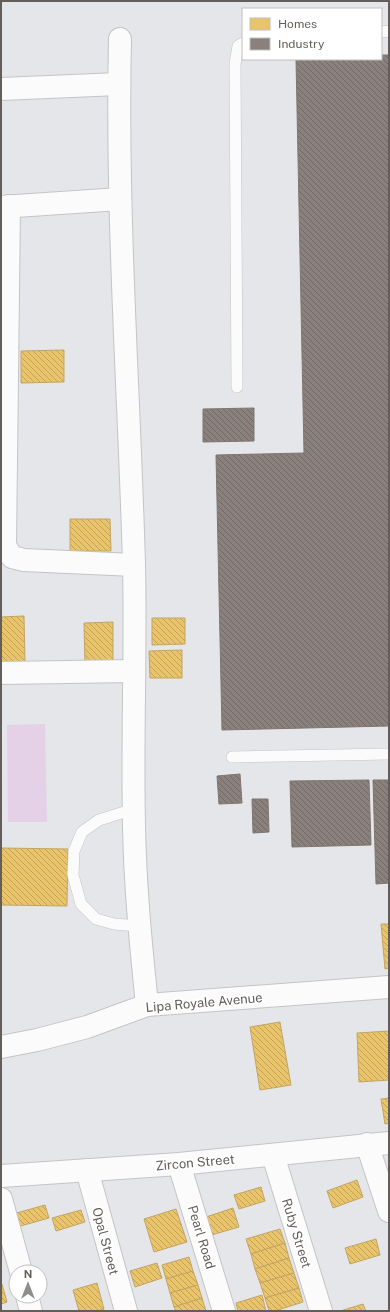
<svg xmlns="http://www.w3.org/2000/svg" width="390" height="1312" font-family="'Public Sans',sans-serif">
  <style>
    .garden { fill: #e4d0e7 }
    .homes { fill: url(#homes-back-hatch); stroke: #c1a565 }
    .industry { fill: url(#industry-back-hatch); stroke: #7e7672 }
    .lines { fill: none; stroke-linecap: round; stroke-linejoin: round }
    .lane-casing { stroke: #c5c4c5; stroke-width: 12 }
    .street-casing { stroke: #c5c4c5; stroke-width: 24 }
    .lane { stroke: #fbfbfc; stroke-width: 11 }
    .street { stroke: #fbfbfc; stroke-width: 22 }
    .labels { text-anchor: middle; stroke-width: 4; stroke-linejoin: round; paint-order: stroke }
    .street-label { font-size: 13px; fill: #635e5a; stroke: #fff }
  </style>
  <defs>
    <pattern id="homes-back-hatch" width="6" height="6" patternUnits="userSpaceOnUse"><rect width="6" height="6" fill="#e9c46a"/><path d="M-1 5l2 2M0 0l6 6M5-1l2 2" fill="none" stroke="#c0a25a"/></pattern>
    <pattern id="industry-back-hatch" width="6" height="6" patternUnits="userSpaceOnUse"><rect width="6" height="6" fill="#8a817c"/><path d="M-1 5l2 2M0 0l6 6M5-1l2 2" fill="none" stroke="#6f6864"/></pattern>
  </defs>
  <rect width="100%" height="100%" fill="#e5e6ea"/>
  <polygon class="garden" points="45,724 47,822 8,822 7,725"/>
  <g class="homes">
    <polygon points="64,350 64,382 21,383 21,351"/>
    <polygon points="70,519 110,519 111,551 70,551"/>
    <polygon points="24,616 25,663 1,663 1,617"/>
    <polygon points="152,618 185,618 185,644 152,645"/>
    <polygon points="113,622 113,664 85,664 84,623"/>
    <polygon points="182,650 182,678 150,678 149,651"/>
    <polygon points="1,848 68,849 67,906 1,905"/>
    <polygon points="381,924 389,924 389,968 385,969"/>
    <polygon points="280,1022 291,1085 260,1090 250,1027"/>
    <polygon points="389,1031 389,1080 359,1082 357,1033"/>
    <polygon points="389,1098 389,1123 385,1124 381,1099"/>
    <polygon points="357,1180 363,1197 333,1208 327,1191"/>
    <polygon points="261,1187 265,1201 239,1209 234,1195"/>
    <polygon points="45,1205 49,1218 17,1227 13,1214"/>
    <polygon points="233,1208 239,1227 208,1236 203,1218"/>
    <polygon points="176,1209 187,1242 154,1252 144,1219"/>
    <polygon points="81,1210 85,1222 56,1231 52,1218"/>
    <polygon points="280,1229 285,1243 251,1254 246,1239"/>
    <polygon points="376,1239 380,1255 350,1264 345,1248"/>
    <polygon points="285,1243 289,1258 255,1269 251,1254"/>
    <polygon points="189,1257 193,1271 166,1279 162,1265"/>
    <polygon points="289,1258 294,1273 260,1283 255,1269"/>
    <polygon points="157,1263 162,1278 135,1287 130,1271"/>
    <polygon points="193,1271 198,1285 170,1293 166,1279"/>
    <polygon points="294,1273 299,1288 265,1298 260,1283"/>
    <polygon points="97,1283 104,1309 97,1311 79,1311 73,1290"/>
    <polygon points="1,1284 2,1284 7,1302 1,1304"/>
    <polygon points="198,1285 202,1298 174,1307 170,1293"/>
    <polygon points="299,1288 303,1302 275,1311 269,1311 265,1298"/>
    <polygon points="262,1295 266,1311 238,1311 236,1303"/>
    <polygon points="202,1298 206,1311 176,1311 174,1307"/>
    <polygon points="363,1304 366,1311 340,1311"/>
  </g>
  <g class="industry">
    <polygon points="381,55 389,55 389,726 222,730 216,455 304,453 296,59 381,59"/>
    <polygon points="254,408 254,441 203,442 203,409"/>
    <polygon points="240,774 242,803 219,804 217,776"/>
    <polygon points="369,780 371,845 292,847 290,781"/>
    <polygon points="373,780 389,780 389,883 376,884"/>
    <polygon points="252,799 268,799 269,832 253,833"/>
  </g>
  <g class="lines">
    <g class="lane-casing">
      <g id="lane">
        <polyline points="381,32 389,31"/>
        <polyline points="237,387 235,64 238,46 243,43"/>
        <polyline points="232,757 389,754"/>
        <polyline points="134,809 99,820 82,832 74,851 73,875 81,904 96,919 114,924 139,926"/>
      </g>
    </g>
    <g class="street-casing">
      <g id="street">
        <path d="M120,39c-4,175 9,350 14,525 2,87 -2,175 0,262 1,60 7,120 13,179"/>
        <polyline points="1,89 119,84"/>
        <polyline points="9,206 5,546 12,557 24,560 134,565"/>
        <polyline points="1,207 120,199"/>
        <polyline points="1,673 134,671"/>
        <polyline points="1,1047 37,1040 87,1027 147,1005 389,987"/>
        <polyline points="367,1144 389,1211"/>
        <polyline points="273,1155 321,1311"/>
        <polyline points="179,1164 224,1311"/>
        <polyline points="87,1170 126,1311"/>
        <polyline points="1,1176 179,1164 389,1143"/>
        <polyline points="1,1199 21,1272"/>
        <polyline points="27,1296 31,1311"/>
      </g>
    </g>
    <use href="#lane" class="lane"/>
    <use href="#street" class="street"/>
  </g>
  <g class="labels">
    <g class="street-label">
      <text transform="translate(204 1002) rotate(-5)" y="5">Lipa Royale Avenue</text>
      <text transform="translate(195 1162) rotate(-5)" y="5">Zircon Street</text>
      <text transform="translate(297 1233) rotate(73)" y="5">Ruby Street</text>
      <text transform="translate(202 1237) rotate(73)" y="5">Pearl Road</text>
      <text transform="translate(106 1241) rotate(75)" y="5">Opal Street</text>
    </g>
  </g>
  <rect width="390" height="1312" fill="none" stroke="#635e5a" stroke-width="4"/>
  <rect x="242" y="8" width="140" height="52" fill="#ffffff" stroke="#c1bfbd"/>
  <rect x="250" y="18" width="20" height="12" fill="#e9c46a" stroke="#c1bfbd"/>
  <text x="278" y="28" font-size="12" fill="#635e5a">Homes</text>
  <rect x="250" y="38" width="20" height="12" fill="#8a817c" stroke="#c1bfbd"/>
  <text x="278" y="48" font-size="12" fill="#635e5a">Industry</text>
  <g transform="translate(28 1284)"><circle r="19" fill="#ffffff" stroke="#c1bfbd"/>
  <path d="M0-3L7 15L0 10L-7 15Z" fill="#908e8c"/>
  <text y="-6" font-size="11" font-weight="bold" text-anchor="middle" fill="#635e5a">N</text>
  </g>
</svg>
